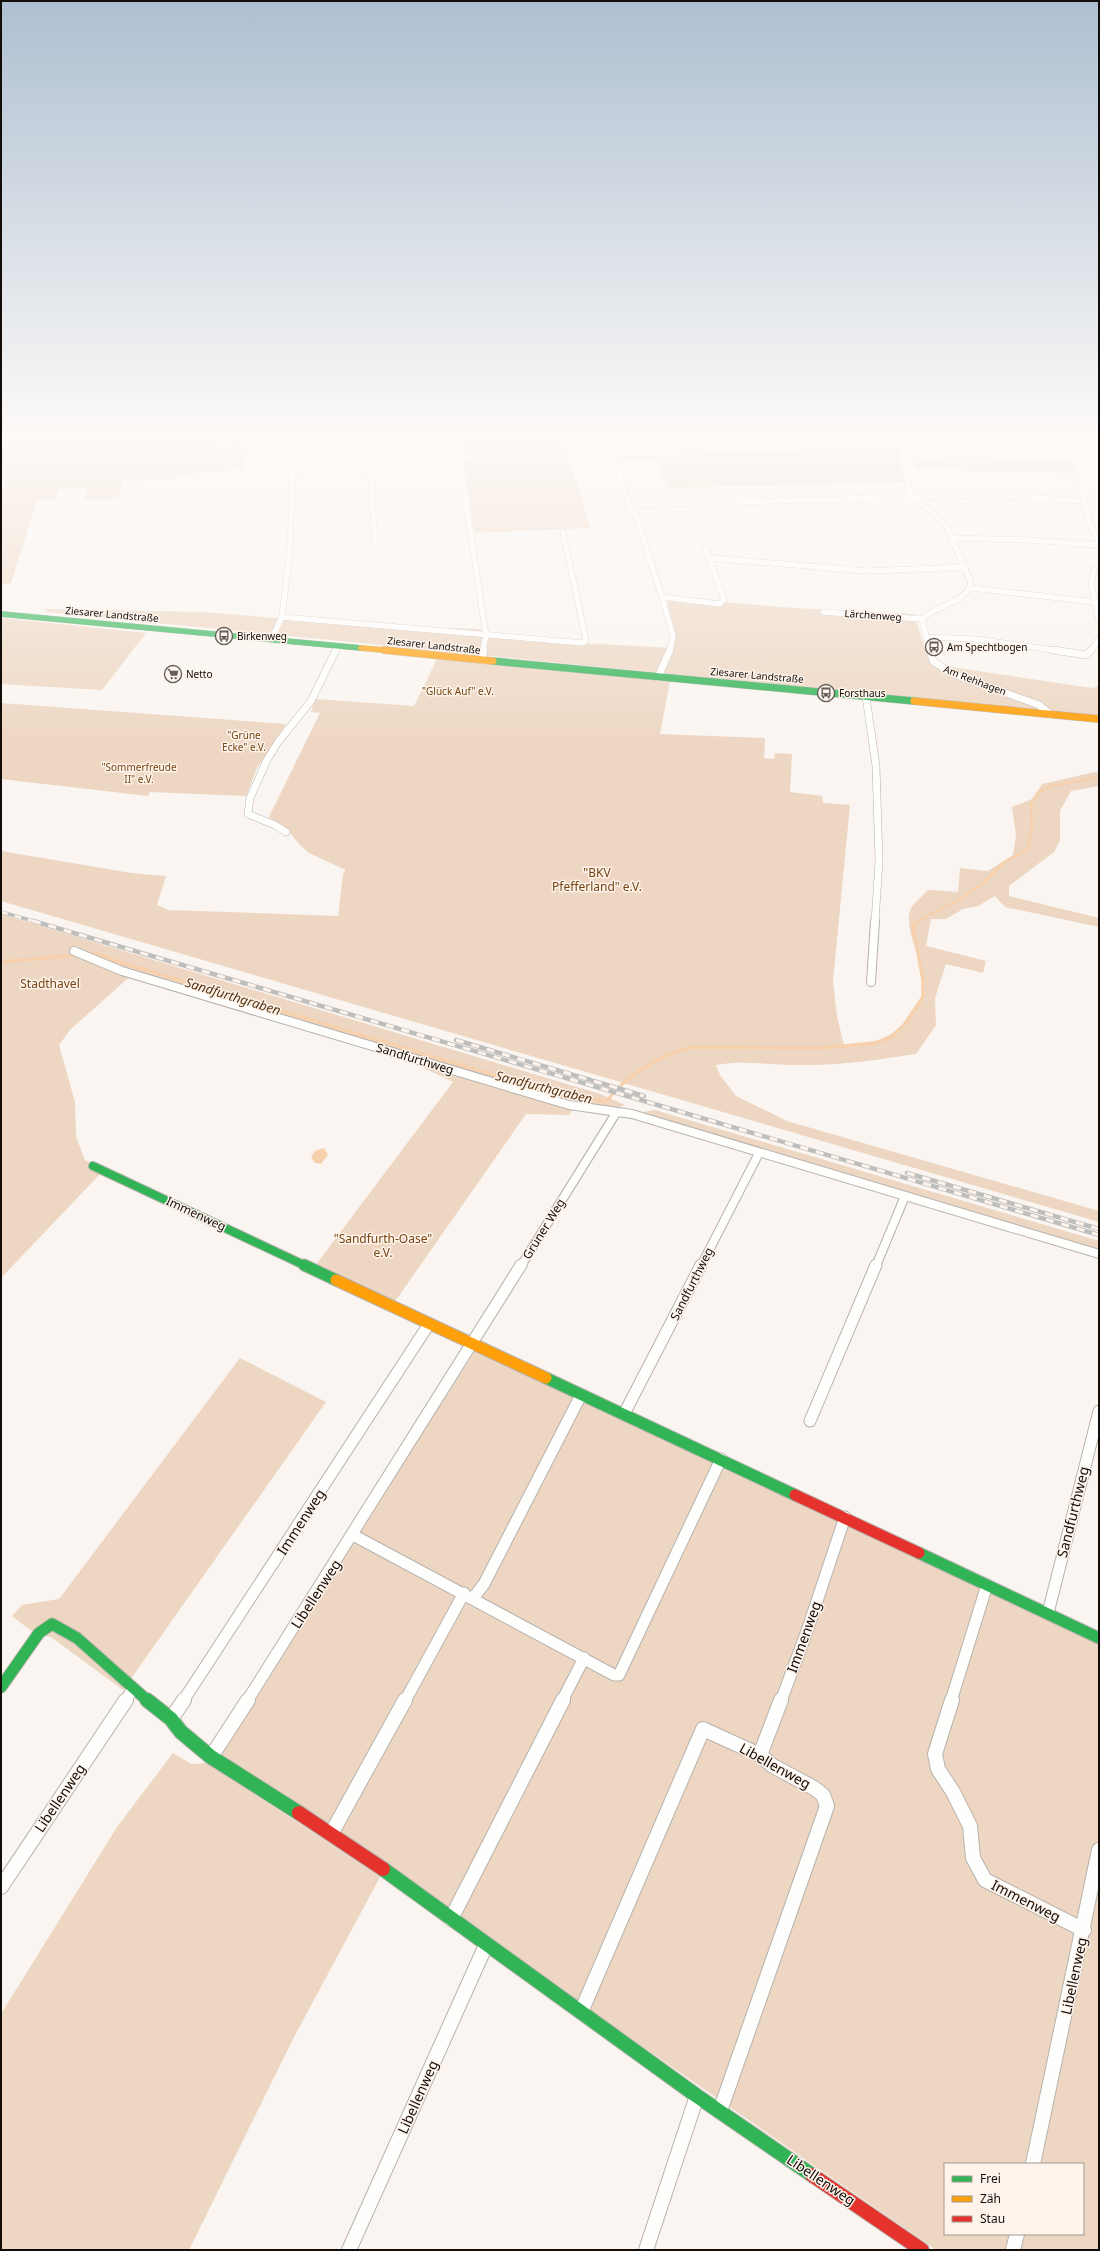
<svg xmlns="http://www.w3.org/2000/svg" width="1100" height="2251" font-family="'Noto Sans',sans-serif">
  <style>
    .green { fill: #edd6c2; fill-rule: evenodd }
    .water { fill: #f7d0ae }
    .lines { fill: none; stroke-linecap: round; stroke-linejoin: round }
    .stream-far1 { stroke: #f7d0ae; stroke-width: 2.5 }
    .stream { stroke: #f7d0ae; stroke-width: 3.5 }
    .street-far4-casing { stroke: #b7b2ad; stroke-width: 6 }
    .street-far3-casing { stroke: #b7b2ad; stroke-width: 8 }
    .street-far2-casing { stroke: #b7b2ad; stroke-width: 10 }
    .street-far1-casing { stroke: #b7b2ad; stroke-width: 13 }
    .street-casing { stroke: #b7b2ad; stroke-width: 16 }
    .fast-far4-casing { stroke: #b7b2ad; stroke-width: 6 }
    .fast-far3-casing { stroke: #b7b2ad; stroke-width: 8 }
    .fast-far2-casing { stroke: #b7b2ad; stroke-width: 10 }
    .fast-far1-casing { stroke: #b7b2ad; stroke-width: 13 }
    .fast-casing { stroke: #b7b2ad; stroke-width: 16 }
    .slow-far2-casing { stroke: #b7b2ad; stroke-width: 6 }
    .slow-far1-casing { stroke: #b7b2ad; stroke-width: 8 }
    .slow-casing { stroke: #b7b2ad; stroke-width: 13 }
    .jam-far1-casing { stroke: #b7b2ad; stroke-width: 13 }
    .jam-casing { stroke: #b7b2ad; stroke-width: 16 }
    .street-far4 { stroke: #fefefd; stroke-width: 5.5 }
    .street-far3 { stroke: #fefefd; stroke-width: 7 }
    .street-far2 { stroke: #fefefd; stroke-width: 8 }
    .street-far1 { stroke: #fefefd; stroke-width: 11 }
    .street { stroke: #fefefd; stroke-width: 14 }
    .fast-far4 { stroke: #30b455; stroke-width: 5.5 }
    .fast-far3 { stroke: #30b455; stroke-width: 7 }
    .fast-far2 { stroke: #30b455; stroke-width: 8 }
    .fast-far1 { stroke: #30b455; stroke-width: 11 }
    .fast { stroke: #30b455; stroke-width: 14 }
    .slow-far2 { stroke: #ff9f0a; stroke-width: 5.5 }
    .slow-far1 { stroke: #ff9f0a; stroke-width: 7 }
    .slow { stroke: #ff9f0a; stroke-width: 11 }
    .jam-far1 { stroke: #e5322d; stroke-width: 11 }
    .jam { stroke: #e5322d; stroke-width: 14 }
    .rail-far1-casing { stroke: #bebebc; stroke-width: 3.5 }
    .rail-casing { stroke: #bebebc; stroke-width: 4.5 }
    .rail-far1 { stroke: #fef4ec; stroke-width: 2.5; stroke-dasharray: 7; stroke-linecap: butt }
    .rail { stroke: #fef4ec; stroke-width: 3; stroke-dasharray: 8; stroke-linecap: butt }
    .labels { text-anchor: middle; stroke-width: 3; stroke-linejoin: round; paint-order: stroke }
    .far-street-label { font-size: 10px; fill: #120d08; stroke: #fef4ec }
    .far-poi-label { font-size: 10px; fill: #120d08; stroke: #fef4ec; text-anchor: start }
    .far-park-label { font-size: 10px; fill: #764410; stroke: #fef4ec }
    .park-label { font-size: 12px; fill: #764410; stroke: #fef4ec }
    .street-label { font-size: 12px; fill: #120d08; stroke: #fef4ec }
    .water-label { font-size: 13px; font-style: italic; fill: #573311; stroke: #fef4ec }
    .near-street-label { font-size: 14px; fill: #120d08; stroke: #fef4ec }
  </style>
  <rect width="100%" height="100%" fill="#faf5f0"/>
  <g class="green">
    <polygon points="1,437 220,437 220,442 247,440 244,469 178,474 175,479 122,481 118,499 84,501 87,488 58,489 55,500 37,501 11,583 1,584 1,493 7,478 1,478"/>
    <polygon points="415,437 453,437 454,444 416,445"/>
    <polygon points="462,437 560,437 575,480 576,480 590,528 474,533 464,459 476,459 475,455 465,455"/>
    <polygon points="899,449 904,482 669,488 654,459 622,460 620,455"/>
    <polygon points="975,457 1072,461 1076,473 915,469 913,458"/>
    <path d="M667,595c82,12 164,15 247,19l14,43 16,9 148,22 7,-2v30l-1053,-104v-3l158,3 241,20 1,-4 35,1v6l100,8 92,5 3,-10 -7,-24z"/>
    <polygon points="1,618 146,633 102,690 1,684"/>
    <path d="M437,659l233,22 -10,53 105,4 -1,20 10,1 1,-6 17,1 -2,38 32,4 1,7 27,2 -17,176 4,36 7,28c25,-1 49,-5 64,-27 5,-7 14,-16 16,-23 6,-21 -21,-63 -14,-84 2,-7 13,-15 18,-21l30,2 2,-24 28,3 25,-16 3,-20 -4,-28 20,-8 10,-15 57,-13v15l-28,5 -11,20v29l-6,12 -45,34v10l90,22v9l-94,-20 -10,-11 -17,10 -15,3 -17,10h-15l-5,27 60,15 -3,12 -37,-9 -11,34 1,27 -20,29c-40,6 -79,12 -120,11 -26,0 -53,-5 -80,0l4,10 16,21 51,25 312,90v11l-1098,-321v-50l130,22 35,3 -9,29 11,5 170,6 5,-42 3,-4 -37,-17 -10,-9 -11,-14 -19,-13 50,-102 1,-2 -9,-1 4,-13 99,7z"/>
    <polygon points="1,703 286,724 257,768 246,796 150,792 148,796 1,779"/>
    <polygon points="1,914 600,1094 625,1105 613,1109 574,1104 135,972 70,1030 59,1045 75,1102 76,1137 85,1160 103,1169 101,1173 1,1278 1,917 52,932 1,917"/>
    <polygon points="412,1062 573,1109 569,1115 526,1114 394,1303 315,1266 453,1082"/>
    <polygon points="655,1110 1099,1241 1099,1250 657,1118 643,1112"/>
    <path d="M475,1351l624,292v607h-163l-717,-497 133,-211zM945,2164h138v70h-138z"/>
    <polygon points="240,1358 326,1402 123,1690 51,1637 34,1633 12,1616 22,1605 59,1599"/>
    <polygon points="173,1753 191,1764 208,1763 380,1877 293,2039 189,2250 1,2250 1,2014 117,1827"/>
  </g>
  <polygon class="water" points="324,1148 328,1155 321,1164 315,1163 311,1157 315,1151"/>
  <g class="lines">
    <polyline class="stream-far1" points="916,922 960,899 981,885 1003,863 1028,849 1032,829 1031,803 1041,791 1052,786 1099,777"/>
    <g class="stream">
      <path d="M88,954h11l23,9 398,120 86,19c20,-27 54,-47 86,-55l128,1 56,-5 15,-6 13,-12 19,-28v-17l-10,-53 4,-6"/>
      <polyline points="1,962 78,955"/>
    </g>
    <g class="street-far4-casing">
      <g id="street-far4">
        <polyline points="456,437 486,635 483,651"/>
        <polyline points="603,437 610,445 629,505 637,519 662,597 673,636 670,651"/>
        <path d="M901,437l9,56 36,32 25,58c-7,22 -34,21 -49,36l8,32"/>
        <polyline points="1058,437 1066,441 1074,459"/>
        <polyline points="605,441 752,437"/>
        <polyline points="370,465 375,544"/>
        <polyline points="293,470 460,459"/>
        <polyline points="1080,478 1084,501"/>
        <polyline points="629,505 985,495 1084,501 1089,522 1099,543"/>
        <polyline points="952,538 1028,540 1099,545"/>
        <polyline points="709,558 868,571 966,567"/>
        <polyline points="1094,570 1091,583 1095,602"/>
        <polyline points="971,588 1095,602 1099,619"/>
        <polyline points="662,597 720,604 724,599 705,547"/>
        <polyline points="823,612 922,619"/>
        <polyline points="282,617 583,643 586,640 563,533"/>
        <polyline points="926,637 975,639 1060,651"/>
        <polyline points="271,640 282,617 290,548 293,470 291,437"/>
        <polyline points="335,651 338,646"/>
        <polyline points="1091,651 1099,639"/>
      </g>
    </g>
    <g class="street-far3-casing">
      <g id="street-far3">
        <polyline points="930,650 933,661 951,673 1039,705 1050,714"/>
        <polyline points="1053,650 1086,655 1091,650"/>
        <polyline points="482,660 484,650"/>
        <polyline points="658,677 670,650"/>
        <polyline points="866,697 876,766 879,861 875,922"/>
        <polyline points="286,832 275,825 248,814 250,798 267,760 278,742 311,701 336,650"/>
      </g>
    </g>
    <g class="street-far2-casing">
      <g id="street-far2">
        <polyline points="74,951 122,971 569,1105 632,1114 1099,1254"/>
        <polyline points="871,982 875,921"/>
        <polyline points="521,1266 616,1113"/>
        <polyline points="701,1266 759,1153"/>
        <polyline points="876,1266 905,1196"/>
      </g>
    </g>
    <g class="street-far1-casing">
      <g id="street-far1">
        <polyline points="624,1414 701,1265"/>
        <polyline points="810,1421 876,1265"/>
        <polyline points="353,1535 614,1675 619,1675 721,1459"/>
        <polyline points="473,1598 484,1584 581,1395"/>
        <polyline points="1048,1613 1099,1411"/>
        <polyline points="125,1701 133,1689"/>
        <polyline points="183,1701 429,1324"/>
        <polyline points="247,1701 521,1265"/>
        <polyline points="405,1701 464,1593"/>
        <polyline points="562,1701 584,1658"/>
        <polyline points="781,1701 807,1631 845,1517"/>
        <polyline points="951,1701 987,1585"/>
      </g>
    </g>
    <g class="street-casing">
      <g id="street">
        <polyline points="952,1700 935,1754 938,1769 953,1792 970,1826 973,1858 985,1880 1084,1930"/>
        <polyline points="171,1719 184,1700"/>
        <polyline points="760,1755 781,1700"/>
        <polyline points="211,1757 248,1700"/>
        <polyline points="331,1834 405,1700"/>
        <polyline points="1,1887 126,1700"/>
        <polyline points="451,1919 563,1700"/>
        <polyline points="581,2012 703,1729 760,1755 773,1766 814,1788 823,1795 827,1806 720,2111"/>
        <polyline points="1033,2164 1099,1850"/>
        <polyline points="349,2250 486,1945"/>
        <polyline points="646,2250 697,2096"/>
        <polyline points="1013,2250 1017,2234"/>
      </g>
    </g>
    <g class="fast-far4-casing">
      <polyline id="fast-far4" points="1,614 361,648"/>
    </g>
    <g class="fast-far3-casing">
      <polyline id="fast-far3" points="493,661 914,701"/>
    </g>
    <g class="fast-far2-casing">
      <polyline id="fast-far2" points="93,1166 306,1266"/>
    </g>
    <g class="fast-far1-casing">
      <g id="fast-far1">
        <polyline points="304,1265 336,1280"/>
        <polyline points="546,1378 795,1495"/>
        <polyline points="919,1553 1099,1638"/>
        <polyline points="1,1687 39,1633 52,1624 77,1638 148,1701"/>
      </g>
    </g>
    <g class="fast-casing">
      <g id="fast">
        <polyline points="147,1700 171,1719 181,1732 211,1757 299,1813"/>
        <polyline points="383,1869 697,2096 812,2175"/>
      </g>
    </g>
    <g class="slow-far2-casing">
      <polyline id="slow-far2" points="361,648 395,651"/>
    </g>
    <g class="slow-far1-casing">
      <g id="slow-far1">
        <polyline points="384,650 493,661"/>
        <polyline points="914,701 1099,719"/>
      </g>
    </g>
    <g class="slow-casing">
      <polyline id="slow" points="336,1280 546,1378"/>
    </g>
    <g class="jam-far1-casing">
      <polyline id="jam-far1" points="795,1495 919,1553"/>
    </g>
    <g class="jam-casing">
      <g id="jam">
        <polyline points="299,1813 383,1869"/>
        <polyline points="812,2175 922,2250"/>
      </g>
    </g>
    <use href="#street-far4" class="street-far4"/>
    <use href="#street-far3" class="street-far3"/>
    <use href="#street-far2" class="street-far2"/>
    <use href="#street-far1" class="street-far1"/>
    <use href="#street" class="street"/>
    <use href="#fast-far4" class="fast-far4"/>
    <use href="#fast-far3" class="fast-far3"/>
    <use href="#fast-far2" class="fast-far2"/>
    <use href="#fast-far1" class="fast-far1"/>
    <use href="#fast" class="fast"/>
    <use href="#slow-far2" class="slow-far2"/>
    <use href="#slow-far1" class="slow-far1"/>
    <use href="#slow" class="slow"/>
    <use href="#jam-far1" class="jam-far1"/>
    <use href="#jam" class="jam"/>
    <g class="rail-far1-casing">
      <polyline id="rail-far1" points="1,912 37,922"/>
    </g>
    <g class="rail-casing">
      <g id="rail">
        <polyline points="33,921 1099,1235"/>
        <polyline points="456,1040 644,1096"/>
        <polyline points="907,1173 1099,1229"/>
      </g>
    </g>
    <use href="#rail-far1" class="rail-far1"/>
    <use href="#rail" class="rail"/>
  </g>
  <linearGradient id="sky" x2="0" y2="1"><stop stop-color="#aebfd1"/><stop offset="0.58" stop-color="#fdfaf8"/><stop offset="1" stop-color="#fdfaf8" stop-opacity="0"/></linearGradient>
  <rect width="1100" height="752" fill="url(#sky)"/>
  <defs>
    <g id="bus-ring" transform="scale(0.9)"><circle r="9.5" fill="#fef4ec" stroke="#635e59" stroke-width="1.5"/><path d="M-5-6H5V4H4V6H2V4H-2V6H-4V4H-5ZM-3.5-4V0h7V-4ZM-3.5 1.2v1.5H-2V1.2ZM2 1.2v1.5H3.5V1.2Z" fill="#635e59"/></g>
    <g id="supermarket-ring" transform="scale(0.9)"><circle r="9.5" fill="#fef4ec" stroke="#635e59" stroke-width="1.5"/><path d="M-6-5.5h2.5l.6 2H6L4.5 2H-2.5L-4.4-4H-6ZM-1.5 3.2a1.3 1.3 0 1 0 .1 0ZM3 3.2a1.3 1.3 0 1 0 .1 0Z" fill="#635e59"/></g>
  </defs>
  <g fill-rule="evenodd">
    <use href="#bus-ring" x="224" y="636"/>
    <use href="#bus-ring" x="934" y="647"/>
    <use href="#supermarket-ring" x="173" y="674"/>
    <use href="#bus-ring" x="826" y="693"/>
  </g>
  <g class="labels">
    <g class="far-street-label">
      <text transform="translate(112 614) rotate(5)" y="4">Ziesarer Landstraße</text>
      <text transform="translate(873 615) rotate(4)" y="4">Lärchenweg</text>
      <text transform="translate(434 645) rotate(6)" y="4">Ziesarer Landstraße</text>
      <text transform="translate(757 675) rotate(5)" y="4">Ziesarer Landstraße</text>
      <text transform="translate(975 680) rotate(21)" y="4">Am Rehhagen</text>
    </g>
    <g class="far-poi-label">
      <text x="237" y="640">Birkenweg</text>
      <text x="947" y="651">Am Spechtbogen</text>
      <text x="186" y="678">Netto</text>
      <text x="839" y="697">Forsthaus</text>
    </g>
    <g class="far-park-label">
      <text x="458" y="695">"Glück Auf" e.V.</text>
      <text x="244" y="739">"Grüne<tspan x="244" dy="12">Ecke" e.V.</tspan></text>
      <text x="139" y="771">"Sommerfreude<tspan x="139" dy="12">II" e.V.</tspan></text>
    </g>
    <g class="park-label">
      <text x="597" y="877">"BKV<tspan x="597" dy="14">Pfefferland" e.V.</tspan></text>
      <text x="50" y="988">Stadthavel</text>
      <text x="383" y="1243">"Sandfurth-Oase"<tspan x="383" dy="14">e.V.</tspan></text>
    </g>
    <g class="street-label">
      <text transform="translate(415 1059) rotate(17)" y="4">Sandfurthweg</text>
      <text transform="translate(196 1214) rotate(25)" y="4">Immenweg</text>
      <text transform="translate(544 1229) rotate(-58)" y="4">Grüner Weg</text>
      <text transform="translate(692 1284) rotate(-63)" y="4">Sandfurthweg</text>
    </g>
    <g class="water-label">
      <text transform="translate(233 996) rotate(17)" y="5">Sandfurthgraben</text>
      <text transform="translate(544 1087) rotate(14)" y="5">Sandfurthgraben</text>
    </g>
    <g class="near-street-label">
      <text transform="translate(1073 1512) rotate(-76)" y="5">Sandfurthweg</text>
      <text transform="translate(301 1522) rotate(-57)" y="5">Immenweg</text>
      <text transform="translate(316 1594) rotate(-57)" y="5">Libellenweg</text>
      <text transform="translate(804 1637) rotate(-70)" y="5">Immenweg</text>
      <text transform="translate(775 1766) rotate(29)" y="5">Libellenweg</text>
      <text transform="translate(60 1798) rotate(-56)" y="5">Libellenweg</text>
      <text transform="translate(1026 1901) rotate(27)" y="5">Immenweg</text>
      <text transform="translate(1074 1976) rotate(-78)" y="5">Libellenweg</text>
      <text transform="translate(418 2097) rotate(-66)" y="5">Libellenweg</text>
      <text transform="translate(821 2180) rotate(34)" y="5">Libellenweg</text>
    </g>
  </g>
  <rect width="1100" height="2251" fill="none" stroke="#120d08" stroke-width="4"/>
  <rect x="944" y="2163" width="140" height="72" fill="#fef4ec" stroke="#a09891"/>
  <rect x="952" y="2176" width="20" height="6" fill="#30b455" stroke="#a09891"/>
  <text x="980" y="2183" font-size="12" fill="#120d08">Frei</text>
  <rect x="952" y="2196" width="20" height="6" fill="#ff9f0a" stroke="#a09891"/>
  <text x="980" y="2203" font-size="12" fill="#120d08">Zäh</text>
  <rect x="952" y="2216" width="20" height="6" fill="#e5322d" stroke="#a09891"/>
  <text x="980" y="2223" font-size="12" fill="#120d08">Stau</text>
</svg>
